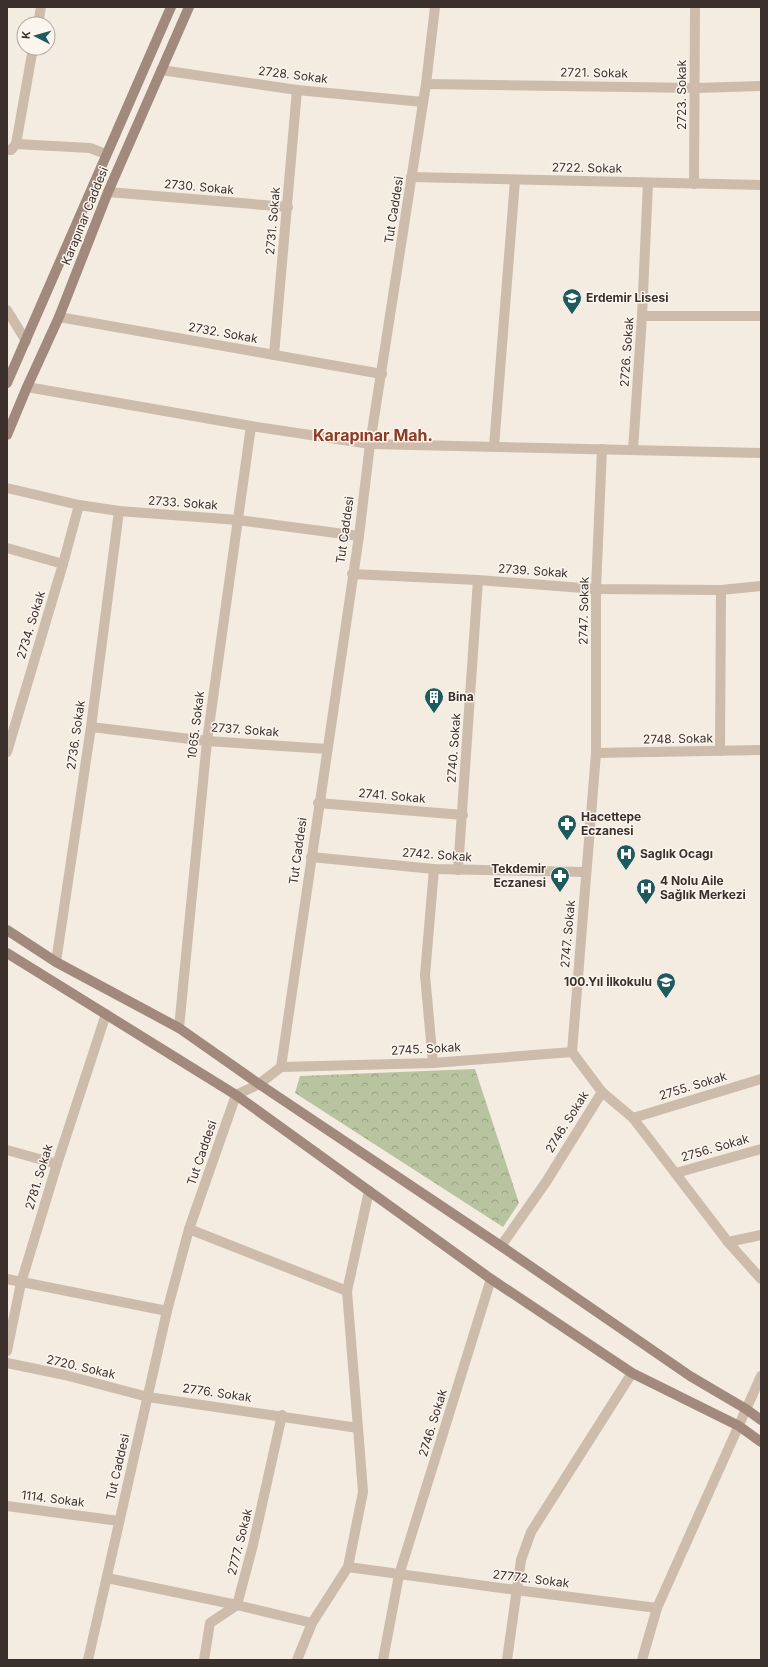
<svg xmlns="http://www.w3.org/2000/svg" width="768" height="1667" font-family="Inter,sans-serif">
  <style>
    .park { fill: url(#park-crowns) }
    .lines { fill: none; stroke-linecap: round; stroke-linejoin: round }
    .minor { stroke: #cdbbac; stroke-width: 10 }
    .tertiary { stroke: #cdbbac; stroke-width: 10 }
    .secondary { stroke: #a18a7d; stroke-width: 10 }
    .labels { text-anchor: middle; stroke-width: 3; stroke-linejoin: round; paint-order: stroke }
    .street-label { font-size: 12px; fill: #3b302b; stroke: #fbf5ee }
    .poi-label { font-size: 12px; font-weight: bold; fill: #3b302b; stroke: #fbf5ee; text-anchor: start }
    .district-label { font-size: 16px; font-weight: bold; fill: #8c3b22; stroke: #fbf5ee }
  </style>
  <defs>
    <pattern id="park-crowns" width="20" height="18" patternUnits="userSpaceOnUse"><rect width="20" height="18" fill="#b8c4a0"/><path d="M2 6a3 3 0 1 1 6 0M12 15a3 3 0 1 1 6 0" fill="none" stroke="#97a083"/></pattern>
  </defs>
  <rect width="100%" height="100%" fill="#f4ebe1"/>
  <polygon class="park" points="475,1069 519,1203 503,1227 295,1093 300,1076"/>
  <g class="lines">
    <g class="minor">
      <polyline points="38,24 41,7"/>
      <polyline points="161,70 297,90 423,102"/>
      <polyline points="426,84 696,88 761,86"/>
      <polyline points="16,144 90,148 106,154"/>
      <polyline points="7,150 11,150 16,144 33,48"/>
      <polyline points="411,177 761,185"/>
      <polyline points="694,184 695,7"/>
      <polyline points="108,192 288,207"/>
      <polyline points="7,310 26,341"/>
      <polyline points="642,316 761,316"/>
      <polyline points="59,317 382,374"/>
      <polyline points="274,355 297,90"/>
      <polyline points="494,447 515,180"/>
      <polyline points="602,449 596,589 596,753 572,1052 602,1092 633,1118 728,1242 761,1279"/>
      <polyline points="633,450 642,316 648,183"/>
      <polyline points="7,488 79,505 119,511 238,520 359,536"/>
      <polyline points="7,548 63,564"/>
      <polyline points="352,574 478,580 596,589 721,590 761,586"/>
      <polyline points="91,727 207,741 327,749"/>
      <polyline points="720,751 721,590"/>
      <polyline points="7,752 63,564 79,505"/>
      <polyline points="596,753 761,750"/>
      <polyline points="318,803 463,815"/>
      <polyline points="311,857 434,869 586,872"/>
      <polyline points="458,870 478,580"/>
      <polyline points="56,962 91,727 119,511"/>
      <polyline points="179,1028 207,741 251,426"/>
      <polyline points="433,1063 425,975 434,869"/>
      <polyline points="281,1067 433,1063 572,1052"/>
      <polyline points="633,1118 761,1079"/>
      <polyline points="7,1150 57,1164"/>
      <polyline points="676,1173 761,1149"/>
      <polyline points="189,1229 347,1291"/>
      <polyline points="728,1242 761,1235"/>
      <polyline points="501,1246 546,1182 602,1092"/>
      <polyline points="7,1279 167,1311"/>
      <polyline points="7,1351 21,1283 57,1164 106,1014"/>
      <polyline points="7,1363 65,1375 148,1397 358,1428 363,1492 348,1567 312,1623 237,1605 107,1578"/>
      <polyline points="358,1428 347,1291 369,1191"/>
      <polyline points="7,1506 119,1521"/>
      <polyline points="348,1567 516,1590 657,1608"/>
      <polyline points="204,1660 210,1623 237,1605 253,1545 282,1415"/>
      <polyline points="297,1660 312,1623"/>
      <polyline points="383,1660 399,1575 491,1279"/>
      <polyline points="507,1660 521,1560 531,1532 632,1373"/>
      <polyline points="642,1660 657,1608 761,1376"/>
    </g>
    <g class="tertiary">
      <polyline points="27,387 251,426 370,444 761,453"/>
      <polyline points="88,1660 167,1311 189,1229 236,1095 259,1084 281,1067 359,536 370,444 426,84 435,7"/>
    </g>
    <g class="secondary">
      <polyline points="7,383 171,7"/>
      <polyline points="7,435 27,387 59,317 108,192 189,7"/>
      <polyline points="7,930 56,962 179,1028 259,1084 501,1246 690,1376 746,1409 761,1420"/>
      <polyline points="7,953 236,1095 491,1279 632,1373 739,1426 761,1442"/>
    </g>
  </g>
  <defs>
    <g id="school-pin" transform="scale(1)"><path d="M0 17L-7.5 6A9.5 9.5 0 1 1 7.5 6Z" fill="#1f5a5e" stroke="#fbf5ee"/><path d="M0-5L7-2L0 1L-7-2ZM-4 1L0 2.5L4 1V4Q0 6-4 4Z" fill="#fff"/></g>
    <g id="building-pin" transform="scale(1)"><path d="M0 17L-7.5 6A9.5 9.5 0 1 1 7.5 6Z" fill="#1f5a5e" stroke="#fbf5ee"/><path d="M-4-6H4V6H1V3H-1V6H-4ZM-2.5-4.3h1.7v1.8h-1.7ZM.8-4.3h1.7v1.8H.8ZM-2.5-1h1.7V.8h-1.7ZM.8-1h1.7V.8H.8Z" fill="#fff"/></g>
    <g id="pharmacy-pin" transform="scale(1)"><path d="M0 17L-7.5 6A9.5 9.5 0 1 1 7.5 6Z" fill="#1f5a5e" stroke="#fbf5ee"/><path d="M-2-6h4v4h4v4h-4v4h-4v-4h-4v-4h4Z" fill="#fff"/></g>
    <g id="hospital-pin" transform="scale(1)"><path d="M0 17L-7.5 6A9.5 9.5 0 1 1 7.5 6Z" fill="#1f5a5e" stroke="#fbf5ee"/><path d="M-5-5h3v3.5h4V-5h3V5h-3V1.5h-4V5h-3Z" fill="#fff"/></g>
  </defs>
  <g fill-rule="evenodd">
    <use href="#school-pin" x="572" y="298"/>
    <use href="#building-pin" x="434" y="697"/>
    <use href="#pharmacy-pin" x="567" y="824"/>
    <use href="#hospital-pin" x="626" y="854"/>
    <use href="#pharmacy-pin" x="560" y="876"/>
    <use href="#hospital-pin" x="646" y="888"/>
    <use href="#school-pin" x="666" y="982"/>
  </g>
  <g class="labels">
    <g class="street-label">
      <text transform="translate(594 73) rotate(1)" y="4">2721. Sokak</text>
      <text transform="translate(293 75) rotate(7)" y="4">2728. Sokak</text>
      <text transform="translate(682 95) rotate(-90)" y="4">2723. Sokak</text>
      <text transform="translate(587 168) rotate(1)" y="4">2722. Sokak</text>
      <text transform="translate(199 187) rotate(5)" y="4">2730. Sokak</text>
      <text transform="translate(394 210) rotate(-81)" y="4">Tut Caddesi</text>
      <text transform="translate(85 216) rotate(-68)" y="4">Karapınar Caddesi</text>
      <text transform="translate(273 221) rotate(-85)" y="4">2731. Sokak</text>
      <text transform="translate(223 333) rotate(10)" y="4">2732. Sokak</text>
      <text transform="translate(627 352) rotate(-86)" y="4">2726. Sokak</text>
      <text transform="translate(183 503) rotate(4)" y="4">2733. Sokak</text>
      <text transform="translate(345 530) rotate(-82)" y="4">Tut Caddesi</text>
      <text transform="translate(533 571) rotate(4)" y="4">2739. Sokak</text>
      <text transform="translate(584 611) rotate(-89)" y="4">2747. Sokak</text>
      <text transform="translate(31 625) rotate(-73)" y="4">2734. Sokak</text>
      <text transform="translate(196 725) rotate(-83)" y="4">1065. Sokak</text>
      <text transform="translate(245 730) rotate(4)" y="4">2737. Sokak</text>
      <text transform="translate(76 735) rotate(-82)" y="4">2736. Sokak</text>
      <text transform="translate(678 739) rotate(-1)" y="4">2748. Sokak</text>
      <text transform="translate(454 748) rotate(-86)" y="4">2740. Sokak</text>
      <text transform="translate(392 796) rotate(5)" y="4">2741. Sokak</text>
      <text transform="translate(298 851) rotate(-82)" y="4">Tut Caddesi</text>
      <text transform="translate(437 855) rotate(4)" y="4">2742. Sokak</text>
      <text transform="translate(568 934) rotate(-85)" y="4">2747. Sokak</text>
      <text transform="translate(426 1049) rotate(-3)" y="4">2745. Sokak</text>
      <text transform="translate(693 1086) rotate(-17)" y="4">2755. Sokak</text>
      <text transform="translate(567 1122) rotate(-58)" y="4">2746. Sokak</text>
      <text transform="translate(715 1148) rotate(-16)" y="4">2756. Sokak</text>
      <text transform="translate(202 1153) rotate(-71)" y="4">Tut Caddesi</text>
      <text transform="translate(39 1177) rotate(-73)" y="4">2781. Sokak</text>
      <text transform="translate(81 1367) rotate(13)" y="4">2720. Sokak</text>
      <text transform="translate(217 1393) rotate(8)" y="4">2776. Sokak</text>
      <text transform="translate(433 1423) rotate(-73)" y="4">2746. Sokak</text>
      <text transform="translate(118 1467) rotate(-77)" y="4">Tut Caddesi</text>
      <text transform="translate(53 1499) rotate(7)" y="4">1114. Sokak</text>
      <text transform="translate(240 1542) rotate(-76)" y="4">2777. Sokak</text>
      <text transform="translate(531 1579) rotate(7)" y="4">27772. Sokak</text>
    </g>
    <g class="poi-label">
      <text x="586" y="302">Erdemir Lisesi</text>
      <text x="448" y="701">Bina</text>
      <text x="581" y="821">Hacettepe<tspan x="581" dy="14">Eczanesi</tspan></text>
      <text x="640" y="858">Saglık Ocagı</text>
      <text x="546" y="873" text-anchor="end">Tekdemir<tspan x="546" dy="14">Eczanesi</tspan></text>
      <text x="660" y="885">4 Nolu Aile<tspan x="660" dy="14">Sağlık Merkezi</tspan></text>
      <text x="652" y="986" text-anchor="end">100.Yıl İlkokulu</text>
    </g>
    <g class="district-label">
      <text x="373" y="441">Karapınar Mah.</text>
    </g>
  </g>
  <rect width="768" height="1667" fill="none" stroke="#3b302b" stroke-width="16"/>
  <g transform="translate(36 36) rotate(276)"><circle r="19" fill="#fbf5ee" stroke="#aea6a0"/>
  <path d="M0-3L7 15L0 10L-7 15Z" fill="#1f5a5e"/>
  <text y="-6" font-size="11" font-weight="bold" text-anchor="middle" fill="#3b302b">K</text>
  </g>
</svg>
